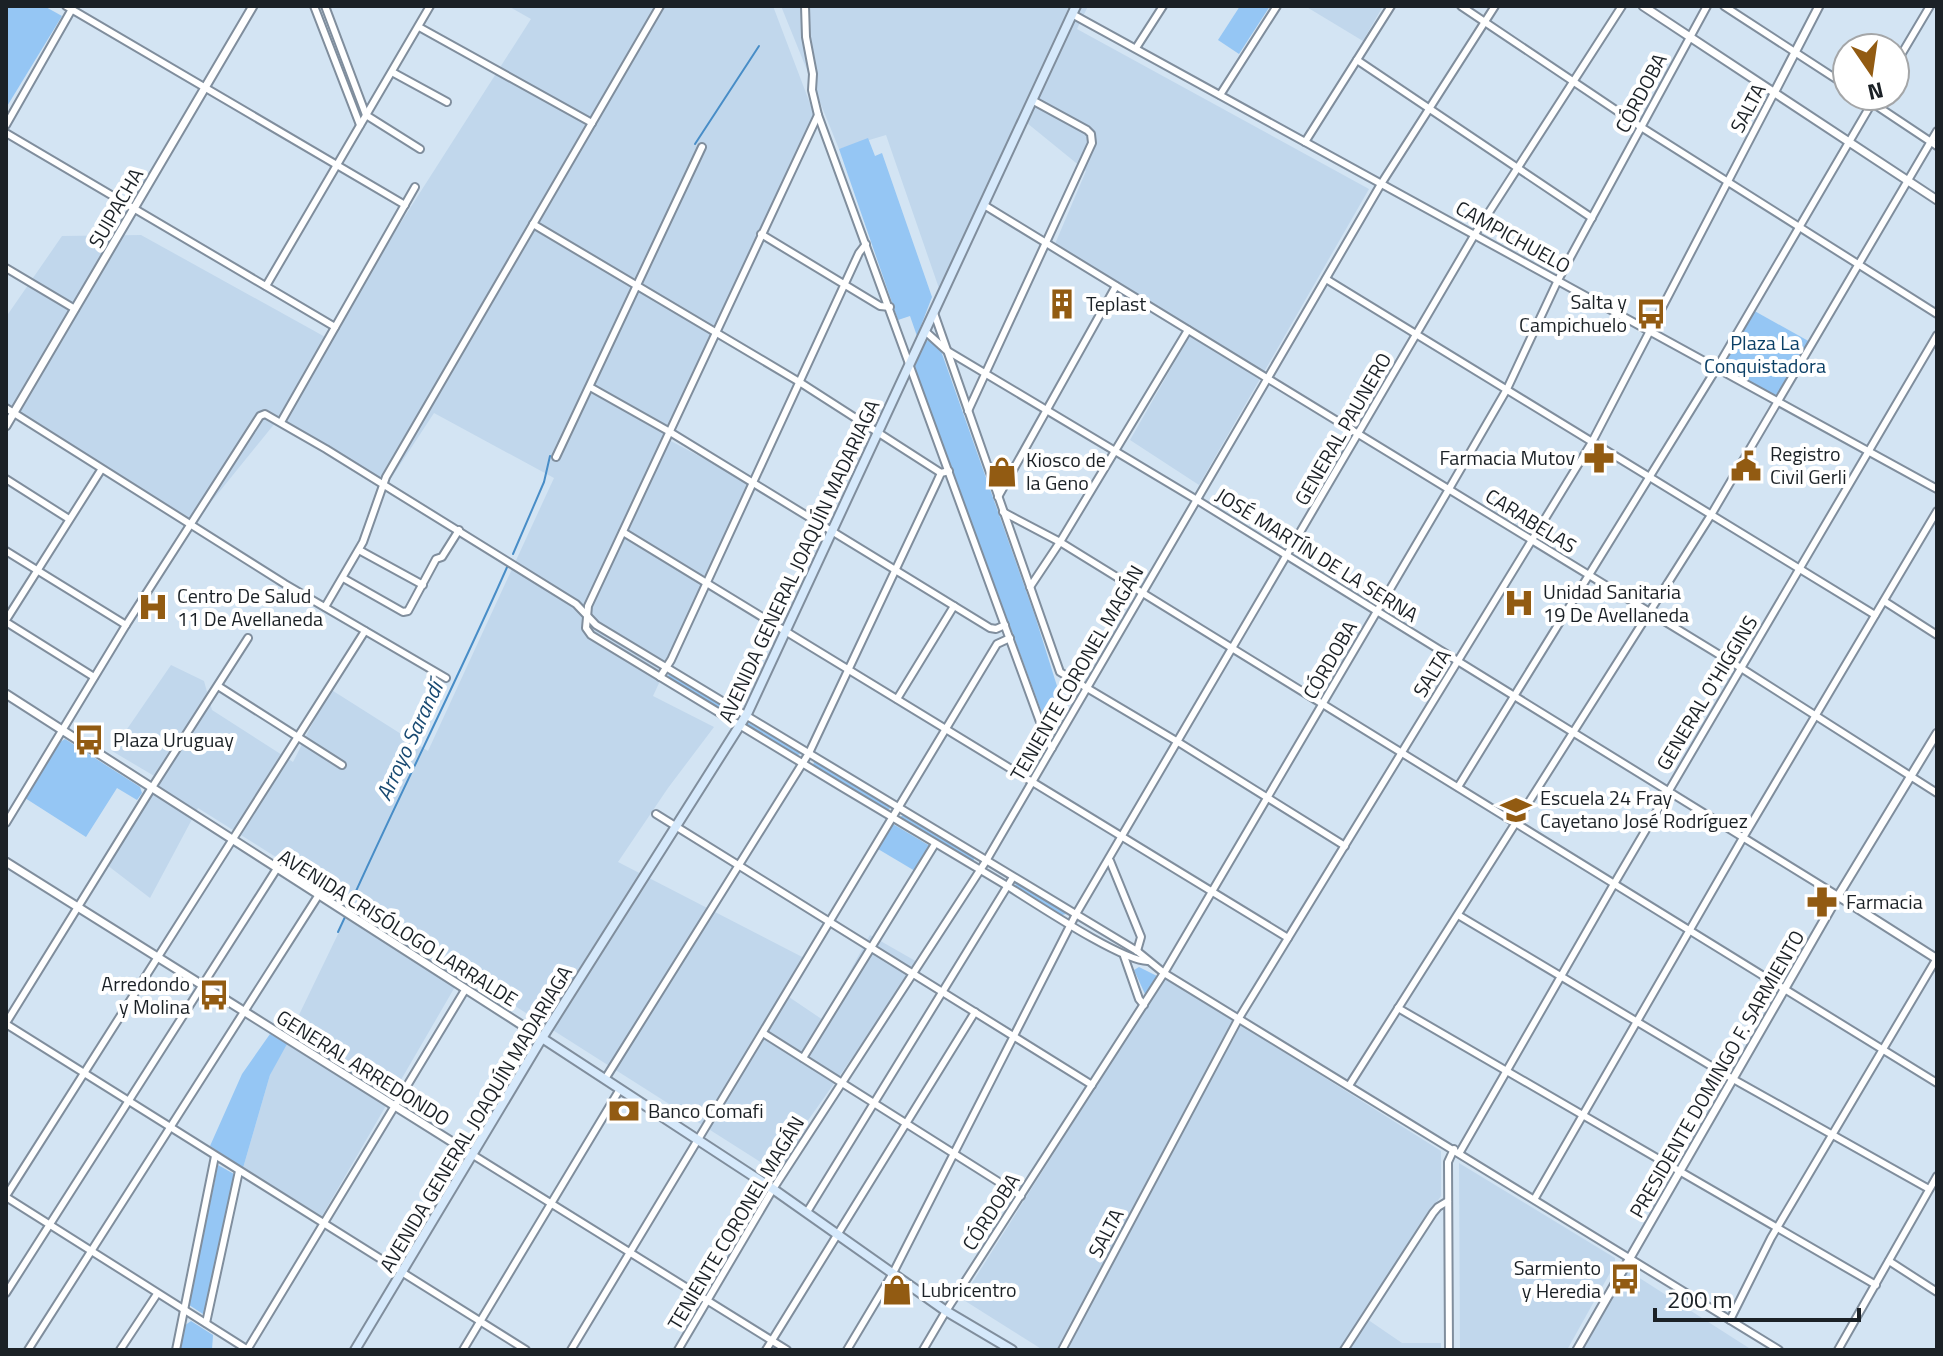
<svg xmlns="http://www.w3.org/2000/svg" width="1943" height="1356" font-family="'Titillium Web',sans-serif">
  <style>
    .built { fill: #c1d7ec }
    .green { fill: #95c6f4 }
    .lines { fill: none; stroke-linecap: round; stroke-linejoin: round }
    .stream { stroke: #488dc7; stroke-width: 2 }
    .minor-casing { stroke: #808e9d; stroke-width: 10 }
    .tertiary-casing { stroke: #808e9d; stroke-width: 11 }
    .secondary-casing { stroke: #808e9d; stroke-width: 12 }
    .minor { stroke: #fff; stroke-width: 6 }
    .tertiary { stroke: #fff; stroke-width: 7 }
    .secondary { stroke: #d6e9fb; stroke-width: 8 }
    .labels { text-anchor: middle; stroke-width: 8; stroke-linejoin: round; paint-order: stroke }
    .street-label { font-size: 20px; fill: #1b2126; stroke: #fff }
    .poi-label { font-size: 20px; fill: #1b2126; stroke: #fff; text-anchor: start }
    .park-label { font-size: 20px; fill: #0a3f66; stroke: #fff }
    .water-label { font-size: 22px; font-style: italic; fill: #194a72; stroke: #fff }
  </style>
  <rect width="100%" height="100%" fill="#d3e4f3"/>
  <g class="built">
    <polygon points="508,6 773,6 817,122 667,439 752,484 653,696 714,727 668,788 618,862 810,961 789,997 823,1020 870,935 919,963 773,1170 463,973 322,1216 243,1168 270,1075 352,905 198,808 150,898 107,865 161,780 112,751 171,665 204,681 212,710 293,762 330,689 428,751 554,478 434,413 388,483 280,417 194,523 6,406 6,317 62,236 141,235 327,338 531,19"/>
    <polygon points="781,6 1088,6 1077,29 1369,189 1199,485 1130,440 1193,330 1052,251 1086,171 1027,123 942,297 886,135 839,149"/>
    <polygon points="1305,6 1383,6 1363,41"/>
    <polygon points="1165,977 1441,1151 1441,1196 1361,1315 1402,1343 1441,1343 1441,1350 1043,1350 962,1299"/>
    <polygon points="1459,1163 1615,1258 1615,1264 1567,1350 1460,1350"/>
    <polygon points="1627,1270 1752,1350 1580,1350"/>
  </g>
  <g class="green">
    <polygon points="6,6 44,6 62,16 6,108"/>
    <polygon points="1240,6 1270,6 1239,54 1218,40"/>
    <polygon points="868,138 875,156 882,153 932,297 917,336 910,316 898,320 839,149"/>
    <polygon points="1751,309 1812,343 1779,401 1718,366"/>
    <polygon points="928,340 940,348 1035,616 1057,686 1068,709 1051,737 914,368 923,344"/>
    <polygon points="668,674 736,713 737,717 733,718 669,678"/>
    <polygon points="747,722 798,750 800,754 795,756 747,726"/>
    <polygon points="65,739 140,787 142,793 137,800 117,788 86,837 25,798 57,744"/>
    <polygon points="814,761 888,805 890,809 885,810 813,766"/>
    <polygon points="905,814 973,855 974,860 969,861 902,820 900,817"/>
    <polygon points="893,824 930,846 915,871 878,849"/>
    <polygon points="1015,882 1065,911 1066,914 1062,915 1016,888"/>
    <polygon points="1139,967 1157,976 1145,994 1134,970"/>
    <polygon points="270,1034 287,1044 270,1075 243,1168 210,1146 242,1074"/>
    <polygon points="218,1165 234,1174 206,1312 203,1314 189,1305"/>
    <polygon points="191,1321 213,1335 212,1350 179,1350 184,1326"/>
  </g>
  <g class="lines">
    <g class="stream">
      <polyline points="695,144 759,46"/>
      <polyline points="513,554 544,482 550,456"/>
      <path d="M347,911c52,-116 110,-230 161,-346"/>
      <polyline points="338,932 345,917"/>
    </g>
    <g class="minor-casing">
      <g id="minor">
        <polyline points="66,6 405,205"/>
        <polyline points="314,6 360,125"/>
        <polyline points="325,6 366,115 420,149"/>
        <polyline points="805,6 806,37 813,74 812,90 818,115 1047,741 1052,748"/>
        <polyline points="1461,6 1641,127 1937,314"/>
        <polyline points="1724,6 1847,86"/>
        <polyline points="1072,14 1937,489"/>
        <polyline points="419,27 592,123"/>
        <polyline points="1136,48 1163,6"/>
        <polyline points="1357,60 1592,218"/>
        <polyline points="1895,65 1930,6"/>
        <polyline points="392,72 447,102"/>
        <polyline points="1220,95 1277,6"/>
        <polyline points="1862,96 1937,146"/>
        <path d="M818,115l-230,491 -2,22 5,7c139,85 278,169 418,252 26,16 114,75 139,74"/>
        <polyline points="6,125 72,9"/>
        <polyline points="6,133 335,327"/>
        <polyline points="1305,142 1391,6"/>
        <polyline points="984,205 1741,668 1937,793"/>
        <polyline points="533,224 801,383 941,473"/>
        <polyline points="761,234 880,306 890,307"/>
        <polyline points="6,268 75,309"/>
        <polyline points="1326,279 1875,615"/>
        <polyline points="266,286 430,6"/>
        <polyline points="934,313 1060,672 1178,742 1345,846"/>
        <polyline points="925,331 946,350 1197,500 1838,896"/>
        <polyline points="590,387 670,432 990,628 996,629 1005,625"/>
        <polyline points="6,408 285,584 446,678"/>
        <polyline points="968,411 1092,143 1091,134 1087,130 1032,100"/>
        <polyline points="281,422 415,187"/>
        <polyline points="556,457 702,147"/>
        <polyline points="6,479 69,519"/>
        <polyline points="998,497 1116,286"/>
        <polyline points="1003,512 1060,542 1937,1083"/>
        <polyline points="623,532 1288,938"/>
        <polyline points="359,550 423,585"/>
        <polyline points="6,551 126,625"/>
        <polyline points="343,578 403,612 408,611 436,559 442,557 459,530"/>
        <polyline points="1030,587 1060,542 1188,330"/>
        <polyline points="1884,601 1937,635"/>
        <polyline points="325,607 363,542 386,477 660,6"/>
        <polyline points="6,620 101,470"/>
        <polyline points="6,622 94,677"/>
        <polyline points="660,677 671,660 859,253 866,244"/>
        <polyline points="218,686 342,765"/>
        <polyline points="897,699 954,606"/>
        <polyline points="1458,787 1718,366 1876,96"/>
        <polyline points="656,814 1092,1085"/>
        <polyline points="6,823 126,625 260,416 265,414 326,449 576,604 596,625 1137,951 1164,973 1779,1350"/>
        <polyline points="1110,861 1141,937 1137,951"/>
        <polyline points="1458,915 1733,1079 1929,1189"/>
        <polyline points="1124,956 1139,999 1144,1005"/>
        <polyline points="1398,1008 1876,1285"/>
        <polyline points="6,1023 151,789 248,638"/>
        <polyline points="6,1024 526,1350"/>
        <polyline points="763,1033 1021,1196"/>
        <polyline points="803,1058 935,844"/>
        <polyline points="605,1079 809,753 936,484 941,473 949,471"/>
        <polyline points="1350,1084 1711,515 1937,131"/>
        <polyline points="1460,1152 1614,884 1937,335"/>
        <polyline points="473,1155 787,1350"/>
        <polyline points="6,1196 365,631"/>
        <polyline points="6,1197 248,1350"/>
        <polyline points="1535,1198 1744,836 1937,511"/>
        <polyline points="807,1212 1013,877"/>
        <polyline points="1889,1261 1937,1292"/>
        <polyline points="6,1293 276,870"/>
        <polyline points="1730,1320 1771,1238 1937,958"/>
        <polyline points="206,1323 239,1171"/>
        <polyline points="28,1350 318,896"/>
        <polyline points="120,1350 157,1294"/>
        <polyline points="176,1350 215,1156"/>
        <polyline points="247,1350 465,990"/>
        <polyline points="463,1350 620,1089"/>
        <polyline points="571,1350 997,644 1010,638"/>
        <polyline points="678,1350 773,1189 986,861 1381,184 1495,6"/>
        <polyline points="766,1350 975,1012"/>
        <polyline points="847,1350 893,1273 1076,914 1475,234 1622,6"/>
        <polyline points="923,1350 946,1311 1164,973 1449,489 1507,389 1558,280 1707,6"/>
        <polyline points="1062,1350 1239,1018 1592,442 1774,93"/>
        <polyline points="1344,1350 1433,1213 1438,1207 1448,1201"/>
        <polyline points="1449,1350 1448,1162 1454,1149"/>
        <polyline points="1838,1350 1937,1176"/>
      </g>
    </g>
    <g class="tertiary-casing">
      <g id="tertiary">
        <polyline points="1643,6 1937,200"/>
        <polyline points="1774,93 1819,6"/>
        <polyline points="6,426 253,6"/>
        <polyline points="6,694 542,1038"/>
        <polyline points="6,862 473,1155"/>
        <polyline points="1838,896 1937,959"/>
        <polyline points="1577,1350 1838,896 1937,733"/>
      </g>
    </g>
    <g class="secondary-casing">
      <g id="secondary">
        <polyline points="542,1038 773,1189 946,1311 1012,1350"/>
        <polyline points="355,1350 542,1038 747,714 1076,6"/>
      </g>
    </g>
    <use href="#minor" class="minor"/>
    <use href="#tertiary" class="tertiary"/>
    <use href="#secondary" class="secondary"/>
  </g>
  <defs>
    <g id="building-bare" transform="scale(2.4)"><path d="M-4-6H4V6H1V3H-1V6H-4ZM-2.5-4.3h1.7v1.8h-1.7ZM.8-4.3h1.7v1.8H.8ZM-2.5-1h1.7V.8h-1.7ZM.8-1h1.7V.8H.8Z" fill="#925b12" stroke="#fff" stroke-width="2.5" paint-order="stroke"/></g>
    <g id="bus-bare" transform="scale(2.4)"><path d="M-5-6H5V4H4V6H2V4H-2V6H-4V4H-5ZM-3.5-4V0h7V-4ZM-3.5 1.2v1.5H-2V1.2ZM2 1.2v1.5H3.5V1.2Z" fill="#925b12" stroke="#fff" stroke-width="2.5" paint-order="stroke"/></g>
    <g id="pharmacy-bare" transform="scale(2.4)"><path d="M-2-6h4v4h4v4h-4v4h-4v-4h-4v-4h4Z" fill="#925b12" stroke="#fff" stroke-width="2.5" paint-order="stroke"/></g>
    <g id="civic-bare" transform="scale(2.4)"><path d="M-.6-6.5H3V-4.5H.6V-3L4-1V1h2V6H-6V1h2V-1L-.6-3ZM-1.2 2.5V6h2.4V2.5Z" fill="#925b12" stroke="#fff" stroke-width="2.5" paint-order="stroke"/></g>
    <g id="shop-bare" transform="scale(2.4)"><path d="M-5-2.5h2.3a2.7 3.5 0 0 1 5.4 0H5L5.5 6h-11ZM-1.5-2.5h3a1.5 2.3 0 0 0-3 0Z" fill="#925b12" stroke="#fff" stroke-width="2.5" paint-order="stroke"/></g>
    <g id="hospital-bare" transform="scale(2.4)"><path d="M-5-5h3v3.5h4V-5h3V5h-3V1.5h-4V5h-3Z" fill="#925b12" stroke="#fff" stroke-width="2.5" paint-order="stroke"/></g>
    <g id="school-bare" transform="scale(2.4)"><path d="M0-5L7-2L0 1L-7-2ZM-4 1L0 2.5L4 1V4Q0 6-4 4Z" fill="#925b12" stroke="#fff" stroke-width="2.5" paint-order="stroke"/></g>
    <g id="bank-bare" transform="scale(2.4)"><path d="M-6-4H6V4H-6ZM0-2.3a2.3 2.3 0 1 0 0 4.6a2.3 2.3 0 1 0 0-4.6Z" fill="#925b12" stroke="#fff" stroke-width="2.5" paint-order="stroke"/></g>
  </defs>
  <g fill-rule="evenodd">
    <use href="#building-bare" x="1062" y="304"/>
    <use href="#bus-bare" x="1651" y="314"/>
    <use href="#pharmacy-bare" x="1599" y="458"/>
    <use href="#civic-bare" x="1746" y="466"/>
    <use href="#shop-bare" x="1002" y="472"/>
    <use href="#hospital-bare" x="1519" y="603"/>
    <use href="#hospital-bare" x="153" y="607"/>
    <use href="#bus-bare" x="89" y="740"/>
    <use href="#school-bare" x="1516" y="810"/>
    <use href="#pharmacy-bare" x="1822" y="902"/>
    <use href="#bus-bare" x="214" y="995"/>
    <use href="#bank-bare" x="624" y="1111"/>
    <use href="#bus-bare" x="1625" y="1279"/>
    <use href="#shop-bare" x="897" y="1290"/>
  </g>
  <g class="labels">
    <g class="street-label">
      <text transform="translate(1641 93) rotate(-62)" y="7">CÓRDOBA</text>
      <text transform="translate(1748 108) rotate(-62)" y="7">SALTA</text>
      <text transform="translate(116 208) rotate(-60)" y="7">SUIPACHA</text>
      <text transform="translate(1513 237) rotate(29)" y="7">CAMPICHUELO</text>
      <text transform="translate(1343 429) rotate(-60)" y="7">GENERAL PAUNERO</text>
      <text transform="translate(1531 521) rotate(32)" y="7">CARABELAS</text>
      <text transform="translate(1317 555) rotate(32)" y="7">JOSÉ MARTÍN DE LA SERNA</text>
      <text transform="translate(799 561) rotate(-65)" y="7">AVENIDA GENERAL JOAQUÍN MADARIAGA</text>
      <text transform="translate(1330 660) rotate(-60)" y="7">CÓRDOBA</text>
      <text transform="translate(1077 673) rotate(-60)" y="7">TENIENTE CORONEL MAGÁN</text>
      <text transform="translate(1432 673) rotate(-58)" y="7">SALTA</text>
      <text transform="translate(1707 693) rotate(-59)" y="7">GENERAL O'HIGGINS</text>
      <text transform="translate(398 928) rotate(32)" y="7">AVENIDA CRISÓLOGO LARRALDE</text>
      <text transform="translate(363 1068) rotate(32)" y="7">GENERAL ARREDONDO</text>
      <text transform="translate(1717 1074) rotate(-60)" y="7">PRESIDENTE DOMINGO F. SARMIENTO</text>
      <text transform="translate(476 1119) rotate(-59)" y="7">AVENIDA GENERAL JOAQUÍN MADARIAGA</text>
      <text transform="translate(991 1212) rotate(-57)" y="7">CÓRDOBA</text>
      <text transform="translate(736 1223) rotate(-59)" y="7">TENIENTE CORONEL MAGÁN</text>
      <text transform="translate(1106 1233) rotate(-62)" y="7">SALTA</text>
    </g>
    <g class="poi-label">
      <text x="1627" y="309" text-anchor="end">Salta y<tspan x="1627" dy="23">Campichuelo</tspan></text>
      <text x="1086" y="311">Teplast</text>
      <text x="1770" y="461">Registro<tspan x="1770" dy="23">Civil Gerli</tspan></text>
      <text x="1575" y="465" text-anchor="end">Farmacia Mutov</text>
      <text x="1026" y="467">Kiosco de<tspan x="1026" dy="23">la Geno</tspan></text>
      <text x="1543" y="599">Unidad Sanitaria<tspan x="1543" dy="23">19 De Avellaneda</tspan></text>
      <text x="177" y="603">Centro De Salud<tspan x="177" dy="23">11 De Avellaneda</tspan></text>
      <text x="113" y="747">Plaza Uruguay</text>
      <text x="1540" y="805">Escuela 24 Fray<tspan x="1540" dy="23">Cayetano José Rodríguez</tspan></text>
      <text x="1846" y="909">Farmacia</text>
      <text x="190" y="991" text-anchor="end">Arredondo<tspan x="190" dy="23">y Molina</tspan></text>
      <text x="648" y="1118">Banco Comafi</text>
      <text x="1601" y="1275" text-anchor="end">Sarmiento<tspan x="1601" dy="23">y Heredia</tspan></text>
      <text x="921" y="1297">Lubricentro</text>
    </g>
    <g class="park-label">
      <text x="1765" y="350">Plaza La<tspan x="1765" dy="23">Conquistadora</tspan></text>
    </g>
    <g class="water-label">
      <text transform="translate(409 741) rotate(-65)" y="8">Arroyo Sarandí</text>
    </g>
  </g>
  <rect width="1943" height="1356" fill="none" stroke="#1b2126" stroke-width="16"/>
  <g transform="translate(1871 72) rotate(167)"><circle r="38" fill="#ffffff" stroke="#a4a6a8" stroke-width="2"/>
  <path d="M0-6L14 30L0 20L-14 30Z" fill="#925b12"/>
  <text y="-12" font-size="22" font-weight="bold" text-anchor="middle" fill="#1b2126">N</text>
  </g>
  <path d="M1655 1308v12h204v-12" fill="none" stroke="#1b2126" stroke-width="4"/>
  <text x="1667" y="1308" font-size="24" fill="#1b2126" stroke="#ffffff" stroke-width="6" paint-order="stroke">200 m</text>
</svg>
